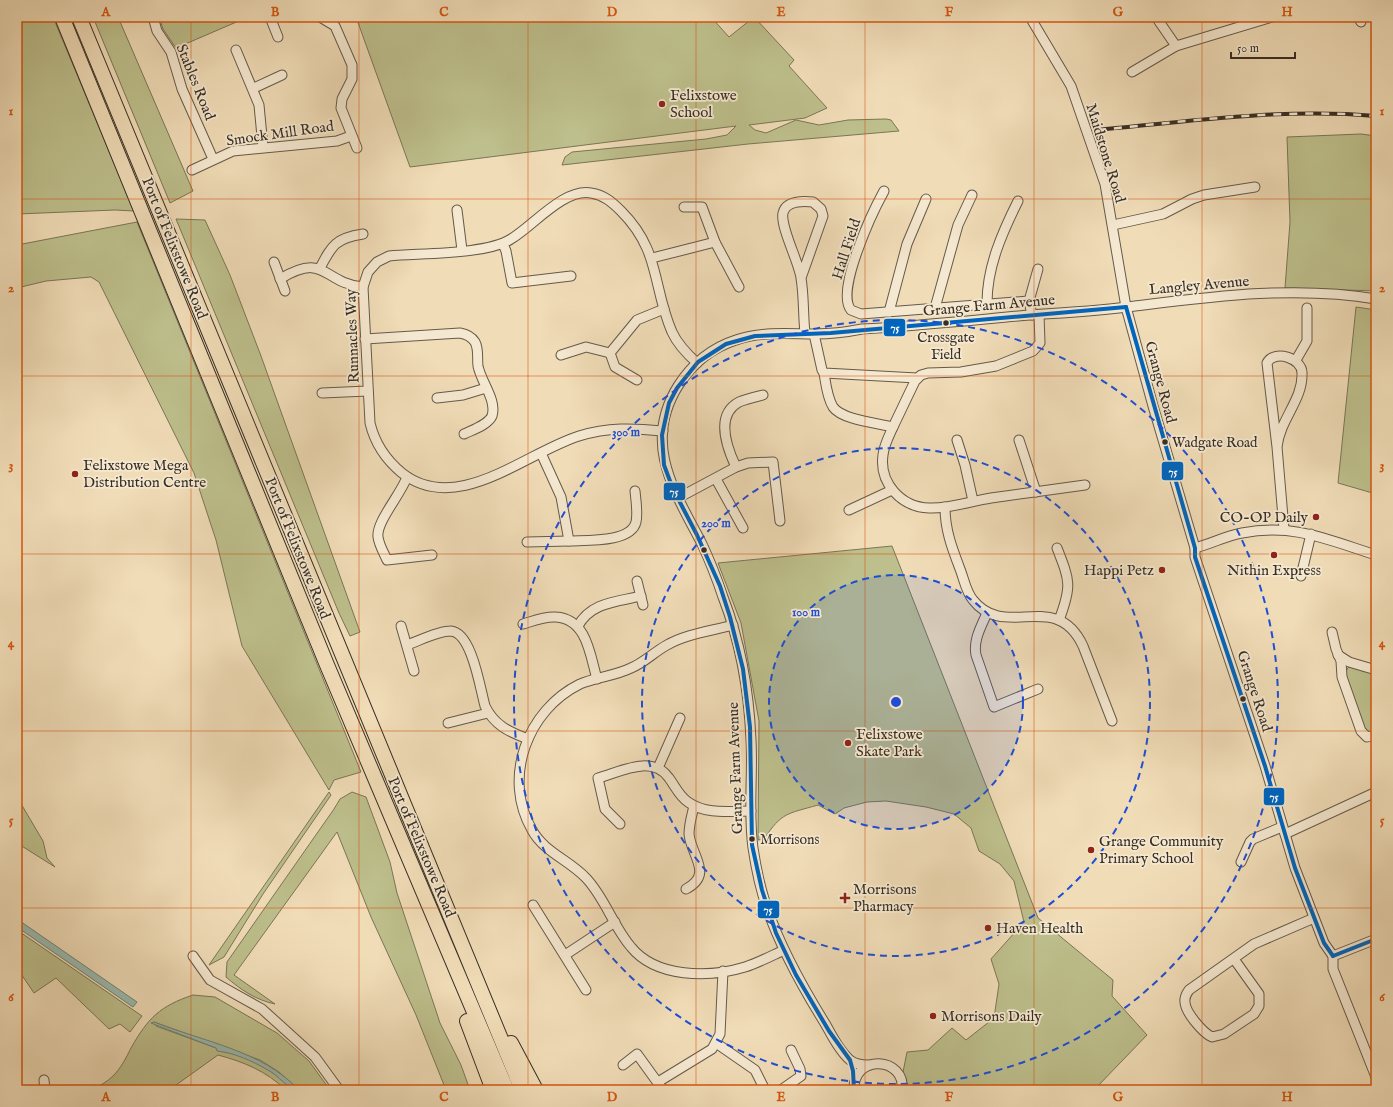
<svg xmlns="http://www.w3.org/2000/svg" width="1393" height="1107" font-family="'IM FELL English',serif">
  <style>
    .green { fill: #bdbf8c; stroke: #7a7658 }
    .water { fill: #9abbb0; stroke: #728378 }
    .lines { fill: none; stroke-linecap: round; stroke-linejoin: round }
    .minor-casing { stroke: #655a4a; stroke-width: 11 }
    .highway-casing { stroke: #372e25; stroke-width: 16 }
    .minor { stroke: #f5e8d0; stroke-width: 9 }
    .highway { stroke: #f0dcb7; stroke-width: 14 }
    .rail-casing { stroke: #372e25; stroke-width: 4 }
    .rail { stroke: #f5e8d0; stroke-width: 2.5; stroke-dasharray: 8; stroke-linecap: butt }
    .bus-1-casing { stroke: #f5e8d0; stroke-width: 7 }
    .bus-1 { stroke: #0065bd; stroke-width: 4 }
    .grid { fill: none; stroke: #d6550e; stroke-width: 1; stroke-opacity: 0.55 }
    .ring { fill: none; stroke: #1d4ed8; stroke-width: 2; stroke-dasharray: 7 5 }
    .poi-dot { fill: #8f2418; stroke: #f5e8d0; stroke-width: 1.5 }
    .bus-dot { fill: #372e25; stroke: #f5e8d0; stroke-width: 1.5 }
    .labels { text-anchor: middle; stroke-width: 3.5; stroke-linejoin: round; paint-order: stroke }
    .bus-label { font-size: 14px; fill: #372e25; stroke: #f5e8d0; text-anchor: start }
    .street-label { font-size: 15px; fill: #372e25; stroke: #f5e8d0 }
    .poi-label { font-size: 15px; fill: #372e25; stroke: #f5e8d0; text-anchor: start }
    .centre { fill: #1d4ed8; stroke: #f5e8d0; stroke-width: 2 }
    .ring-label { font-size: 12px; text-anchor: middle; font-weight: bold; fill: #1d4ed8; stroke: #f5e8d0; stroke-width: 3.5; stroke-linejoin: round; paint-order: stroke }
    .line-badge { stroke: #f5e8d0; stroke-width: 1.5 }
    .badge-label { font-size: 11px; text-anchor: middle; font-weight: bold; fill: #fff }
    .neatline { fill: none; stroke: #d6550e; stroke-width: 1.5 }
    .grid-label { font-size: 13px; text-anchor: middle; font-weight: bold; fill: #d6550e }
  </style>
  <rect width="100%" height="100%" fill="#f0dcb7"/>
  <filter id="stains"><feTurbulence type="fractalNoise" baseFrequency=".005" numOctaves="4"/><feColorMatrix values="0 0 0 0 .2 0 0 0 0 .09 0 0 0 0 .02 0 0 0 .5 -.17"/></filter>
  <radialGradient id="worn" r=".72"><stop offset=".6" stop-color="#630" stop-opacity="0"/><stop offset="1" stop-color="#630" stop-opacity=".3"/></radialGradient>
  <g class="green">
    <polygon points="17,17 53,17 134,211 115,210 17,214"/>
    <polygon points="93,17 118,17 193,191 170,203"/>
    <polygon points="159,17 248,17 176,48 163,29"/>
    <polygon points="356,17 711,17 729,37 754,17 794,60 789,66 827,108 805,118 749,125 755,130 766,133 796,120 819,125 848,120 886,119 891,120 899,131 748,144 562,165 565,157 572,152 706,139 727,135 736,126 410,167"/>
    <polygon points="1361,134 1376,136 1376,291 1285,288 1290,222 1287,137"/>
    <polygon points="176,219 205,220 230,275 261,356 360,632 350,636 339,613"/>
    <polygon points="137,222 361,772 334,780 329,790 242,646 216,540 194,473 99,282 91,277 46,281 17,288 17,245"/>
    <polygon points="1356,307 1376,310 1376,494 1338,483"/>
    <path d="M892,546l146,372 75,62 -1,16 35,39 -53,55h-187l-4,-18 4,-20 21,-2 24,-22 14,12 28,-22 5,-34 -8,-25 33,-37 -10,-41 -14,-17 -21,-13 -8,-23 -17,-14 -28,-7 -40,-6 -19,1 -23,6 -9,6 -17,-9c-31,9 -36,7 -54,34l-6,1 1,-119 -18,-98 -23,-60z"/>
    <polygon points="1351,665 1376,673 1376,733 1365,732 1345,675 1347,669"/>
    <polygon points="329,792 331,795 263,894 224,957 209,965"/>
    <path d="M352,792l14,5 24,65 7,31 43,130 21,42 9,25h-24l-30,-75 -45,-98 -34,-85 -103,143 41,29c-19,-4 -34,-14 -49,-27l1,-15 107,-153 6,-10z"/>
    <polygon points="17,797 43,841 47,858 55,867 17,843"/>
    <polygon points="17,930 142,1016 130,1032 120,1024 109,1029 56,978 34,993 17,968"/>
    <path d="M193,995l22,2 62,36 32,28 21,29h-31l-20,-18 -19,-12 -106,-38 2,4 60,22 2,3c28,3 55,19 75,39h-7c-20,-19 -42,-28 -68,-35l-49,35h-77c7,-4 15,-8 21,-14 8,-8 13,-18 18,-28 17,-30 29,-42 62,-53z"/>
  </g>
  <g class="water">
    <polygon points="17,919 137,1002 133,1007 17,927"/>
    <path d="M154,1022c50,20 107,28 145,68 -11,0 -21,-15 -31,-20 -16,-9 -33,-17 -51,-19l-1,-3 -65,-25z"/>
  </g>
  <g class="lines">
    <g class="minor-casing">
      <g id="minor">
        <polyline points="153,17 157,31 171,52 182,89 213,159"/>
        <polyline points="270,17 278,37"/>
        <polyline points="320,17 335,26 352,65 352,79 342,99 341,108 357,148"/>
        <polyline points="1030,17 1071,86 1105,184 1126,307 1153,406 1195,548 1195,557 1265,766 1295,868 1324,943 1333,956 1333,969 1376,1077"/>
        <polyline points="1156,17 1176,46"/>
        <polyline points="1358,17 1361,22"/>
        <polyline points="236,50 259,105 263,147"/>
        <polyline points="1132,72 1176,46 1272,17"/>
        <polyline points="254,88 282,75"/>
        <polyline points="192,170 233,151 337,141 351,136"/>
        <path d="M884,191c-11,20 -49,100 -33,119l10,4 168,-13"/>
        <polyline points="684,207 702,207 715,242 739,287"/>
        <polyline points="457,210 462,250"/>
        <polyline points="1113,225 1163,214 1192,199 1204,195 1255,187"/>
        <polyline points="503,244 506,251 512,283 571,276"/>
        <polyline points="652,258 715,242"/>
        <polyline points="274,262 285,291"/>
        <path d="M320,268c12,-23 16,-30 43,-34"/>
        <path d="M801,278l22,-62 -2,-7 -8,-7c-10,-1 -27,-1 -30,11 -3,14 16,49 18,65 3,18 2,37 4,55"/>
        <path d="M280,279c46,-28 42,4 83,8"/>
        <path d="M987,303c0,-36 15,-70 31,-102"/>
        <polyline points="935,308 958,225 972,195"/>
        <polyline points="889,312 907,244 926,199"/>
        <polyline points="1032,315 1029,301 1038,269"/>
        <polyline points="814,334 822,370 824,373 917,378"/>
        <path d="M365,339l95,-6c6,1 11,3 15,9 4,7 2,17 3,24 3,16 19,34 14,50 -4,9 -20,14 -28,18"/>
        <polyline points="610,353 615,367 637,380"/>
        <polyline points="561,355 586,347 610,353 637,320 664,309"/>
        <polyline points="1296,360 1307,341 1307,308"/>
        <path d="M824,373c2,12 3,24 9,34 9,13 45,16 60,20l22,-46 6,-6 7,-2 33,-1 35,-6 37,-15 7,-8 -1,-28"/>
        <polyline points="322,393 368,391"/>
        <polyline points="437,398 463,395 486,388"/>
        <path d="M893,427c-4,9 -9,18 -10,28 -4,28 18,52 46,53 20,1 42,-7 62,-10 31,-4 63,-9 94,-13"/>
        <path d="M663,431c-30,-3 -55,-4 -84,5 -54,17 -122,80 -177,37 -17,-14 -27,-29 -32,-50l-7,-136 5,-15 9,-10 12,-6c31,-3 97,-1 122,-17 22,-13 53,-51 80,-46 13,2 21,9 30,18 40,40 31,75 51,121 6,13 15,22 25,31"/>
        <polyline points="957,440 965,465 973,501"/>
        <polyline points="1019,440 1036,492"/>
        <path d="M1277,447c3,-28 26,-47 25,-74 0,-15 -28,-24 -35,-10l10,84 7,82"/>
        <path d="M541,453l20,44 8,44c17,-1 62,2 67,-19 2,-9 0,-21 -1,-31"/>
        <path d="M736,467c-9,-19 -21,-52 3,-65 7,-3 16,-5 24,-7"/>
        <path d="M407,477c-6,17 -31,45 -29,60 1,8 6,16 9,23l45,-5"/>
        <polyline points="716,479 743,528"/>
        <polyline points="678,498 736,467 748,463 773,462 780,521"/>
        <path d="M945,507c0,23 7,41 15,62 4,10 6,23 13,31 32,41 83,-12 110,46l29,75"/>
        <polyline points="849,510 892,490"/>
        <polyline points="527,542 569,541"/>
        <path d="M1057,548c13,33 15,38 2,72"/>
        <path d="M1195,548c16,-4 30,-12 47,-15 52,-10 86,7 134,22"/>
        <polyline points="1301,576 1311,534"/>
        <polyline points="637,581 643,605"/>
        <path d="M987,613c-6,14 -14,27 -11,42l18,52 44,-18"/>
        <path d="M523,624c10,-3 22,-8 33,-7 31,2 34,38 41,62"/>
        <path d="M733,625c-22,6 -47,9 -66,20 -13,7 -23,18 -36,23 -16,8 -35,9 -51,16 -53,26 -78,94 -48,146 12,22 37,30 54,48 19,20 27,48 45,69 25,31 78,31 114,20 13,-4 26,-11 39,-17"/>
        <polyline points="401,626 414,671"/>
        <path d="M578,626c13,-24 39,-24 63,-30"/>
        <polyline points="1332,632 1336,649 1341,661 1342,677 1361,731 1367,737 1376,735"/>
        <path d="M407,645c12,-4 30,-14 44,-14 21,2 29,57 34,75 9,19 24,26 43,33"/>
        <polyline points="1338,655 1349,662 1376,670"/>
        <polyline points="448,723 488,713"/>
        <polyline points="658,768 680,718"/>
        <path d="M620,824l-15,-15 -7,-31c22,-6 54,-24 71,0 6,8 10,18 19,24 18,13 42,9 63,9"/>
        <polyline points="1285,834 1376,792"/>
        <polyline points="1241,862 1250,842 1253,839 1282,827"/>
        <path d="M686,889c28,-15 5,-33 3,-55 0,-10 3,-19 5,-28"/>
        <polyline points="533,905 586,990"/>
        <polyline points="565,955 615,922"/>
        <polyline points="193,956 210,980 262,1009 315,1057 339,1090"/>
        <polyline points="1333,956 1376,939"/>
        <path d="M1234,959l25,35v12l-5,8 -30,20 -12,3c-9,-4 -27,-25 -27,-35 -1,-5 2,-9 4,-12l65,-46 60,-26"/>
        <polyline points="716,1043 755,1070 765,1090"/>
        <polyline points="623,1065 637,1054 663,1090"/>
        <path d="M868,1065c-6,0 -13,-1 -18,-5 -10,-8 -18,-24 -24,-35 -23,-37 -45,-76 -59,-117 -7,-20 -11,-40 -14,-60 -5,-36 0,-73 -2,-108 -2,-48 -11,-99 -28,-143 -6,-18 -13,-36 -21,-53 -27,-52 -60,-100 -24,-158 14,-22 33,-38 58,-46 26,-9 53,-6 79,-6 16,0 32,-2 47,-5 56,-3 112,-9 168,-14 32,-2 65,-4 97,-8 82,-10 167,-22 249,-8"/>
        <polyline points="44,1080 45,1090"/>
        <polyline points="658,1082 712,1049 720,1034 723,971"/>
        <polyline points="781,1090 801,1076 800,1069 791,1050"/>
        <path d="M854,1090c-1,-37 52,-33 48,0"/>
      </g>
    </g>
    <g class="highway-casing">
      <g id="highway">
        <polyline points="62,17 327,665 507,1090"/>
        <polyline points="79,17 522,1090"/>
        <polyline points="467,1021 493,1090"/>
        <polyline points="511,1043 536,1090"/>
      </g>
    </g>
    <use href="#minor" class="minor"/>
    <use href="#highway" class="highway"/>
    <g class="rail-casing">
      <path id="rail" d="M1098,130c92,-9 185,-22 278,-14"/>
    </g>
    <use href="#rail" class="rail"/>
    <g class="bus-1-casing">
      <g id="bus-1">
        <polyline points="1126,307 1195,548 1195,557 1265,766 1295,868 1324,943 1333,956"/>
        <polyline points="1333,956 1376,939"/>
        <polyline points="854,1090 853,1071 850,1060 829,1031 796,975 776,933 762,890 752,845 750,727 743,669 730,617 720,586 697,535 673,489 664,465 662,435 669,403 677,388 698,362 726,344 755,336 831,333 1126,307"/>
      </g>
    </g>
    <use href="#bus-1" class="bus-1"/>
  </g>
  <path class="grid" d="M191,17v1073M359,17v1073M528,17v1073M696,17v1073M865,17v1073M1034,17v1073M1202,17v1073M17,199h1359M17,376h1359M17,554h1359M17,731h1359M17,908h1359"/>
  <circle cx="896" cy="702" r="127" fill="#1d4ed8" fill-opacity=".12"/>
  <g class="ring">
    <circle cx="896" cy="702" r="127"/>
    <circle cx="896" cy="702" r="254"/>
    <circle cx="896" cy="702" r="382"/>
  </g>
  <g class="poi-dot">
    <circle cx="662" cy="104" r="4"/>
    <circle cx="75" cy="474" r="4"/>
    <circle cx="1316" cy="517" r="4"/>
    <circle cx="1274" cy="555" r="4"/>
    <circle cx="1162" cy="570" r="4"/>
    <circle cx="848" cy="743" r="4"/>
    <circle cx="1091" cy="850" r="4"/>
    <path d="M843 892h4v4h4v4h-4v4h-4v-4h-4v-4h4z"/>
    <circle cx="988" cy="928" r="4"/>
    <circle cx="933" cy="1016" r="4"/>
  </g>
  <g class="bus-dot">
    <circle cx="946" cy="323" r="3.5"/>
    <circle cx="1165" cy="442" r="3.5"/>
    <circle cx="704" cy="550" r="3.5"/>
    <circle cx="1243" cy="699" r="3.5"/>
    <circle cx="752" cy="839" r="3.5"/>
  </g>
  <g class="labels">
    <g class="bus-label">
      <text x="946" y="342" text-anchor="middle">Crossgate<tspan x="946" dy="17">Field</tspan></text>
      <text x="1172" y="447">Wadgate Road</text>
      <text x="760" y="844">Morrisons</text>
    </g>
    <g class="street-label">
      <text transform="translate(196 82) rotate(68)" y="5">Stables Road</text>
      <text transform="translate(280 133) rotate(-8)" y="5">Smock Mill Road</text>
      <text transform="translate(1106 153) rotate(73)" y="5">Maidstone Road</text>
      <text transform="translate(175 248) rotate(68)" y="5">Port of Felixstowe Road</text>
      <text transform="translate(846 249) rotate(-72)" y="5">Hall Field</text>
      <text transform="translate(1199 285) rotate(-5)" y="5">Langley Avenue</text>
      <text transform="translate(989 305) rotate(-5)" y="5">Grange Farm Avenue</text>
      <text transform="translate(352 336) rotate(-92)" y="5">Runnacles Way</text>
      <text transform="translate(1161 382) rotate(75)" y="5">Grange Road</text>
      <text transform="translate(298 548) rotate(68)" y="5">Port of Felixstowe Road</text>
      <text transform="translate(1255 691) rotate(72)" y="5">Grange Road</text>
      <text transform="translate(735 768) rotate(-92)" y="5">Grange Farm Avenue</text>
      <text transform="translate(422 847) rotate(67)" y="5">Port of Felixstowe Road</text>
    </g>
    <g class="poi-label">
      <text x="670" y="100">Felixstowe<tspan x="670" dy="17">School</tspan></text>
      <text x="83" y="470">Felixstowe Mega<tspan x="83" dy="17">Distribution Centre</tspan></text>
      <text x="1308" y="522" text-anchor="end">CO-OP Daily</text>
      <text x="1154" y="575" text-anchor="end">Happi Petz</text>
      <text x="1274" y="575" text-anchor="middle">Nithin Express</text>
      <text x="856" y="739">Felixstowe<tspan x="856" dy="17">Skate Park</tspan></text>
      <text x="1099" y="846">Grange Community<tspan x="1099" dy="17">Primary School</tspan></text>
      <text x="853" y="894">Morrisons<tspan x="853" dy="17">Pharmacy</tspan></text>
      <text x="996" y="933">Haven Health</text>
      <text x="941" y="1021">Morrisons Daily</text>
    </g>
  </g>
  <circle cx="896" cy="702" r="6" class="centre"/>
  <g class="ring-label">
    <text x="626" y="436">300 m</text>
    <text x="716" y="527">200 m</text>
    <text x="806" y="616">100 m</text>
  </g>
  <g class="line-badge">
    <rect x="883" y="318" width="23" height="19" rx="4" fill="#0065bd"/>
    <rect x="1161" y="461" width="23" height="20" rx="4" fill="#0065bd"/>
    <rect x="663" y="482" width="23" height="19" rx="4" fill="#0065bd"/>
    <rect x="1263" y="787" width="22" height="19" rx="4" fill="#0065bd"/>
    <rect x="757" y="900" width="23" height="19" rx="4" fill="#0065bd"/>
  </g>
  <g class="badge-label">
    <text x="895" y="331">75</text>
    <text x="1173" y="475">75</text>
    <text x="674" y="495">75</text>
    <text x="1274" y="800">75</text>
    <text x="768" y="913">75</text>
  </g>
  <rect width="1393" height="1107" fill="none" stroke="#f0dcb7" stroke-width="44"/>
  <path d="M1231 52v6h64v-6" fill="none" stroke="#372e25" stroke-width="2"/>
  <text x="1237" y="52" font-size="12" fill="#372e25" stroke="#f5e8d0" stroke-width="3" paint-order="stroke">50 m</text>
  <rect x="22" y="22" width="1349" height="1063" class="neatline"/>
  <g class="grid-label">
    <text x="106" y="16">A</text>
    <text x="275" y="16">B</text>
    <text x="444" y="16">C</text>
    <text x="612" y="16">D</text>
    <text x="781" y="16">E</text>
    <text x="949" y="16">F</text>
    <text x="1118" y="16">G</text>
    <text x="1287" y="16">H</text>
    <text x="11" y="115">1</text>
    <text x="1382" y="115">1</text>
    <text x="11" y="292">2</text>
    <text x="1382" y="292">2</text>
    <text x="11" y="469">3</text>
    <text x="1382" y="469">3</text>
    <text x="11" y="647">4</text>
    <text x="1382" y="647">4</text>
    <text x="11" y="824">5</text>
    <text x="1382" y="824">5</text>
    <text x="11" y="1001">6</text>
    <text x="1382" y="1001">6</text>
    <text x="106" y="1101">A</text>
    <text x="275" y="1101">B</text>
    <text x="444" y="1101">C</text>
    <text x="612" y="1101">D</text>
    <text x="781" y="1101">E</text>
    <text x="949" y="1101">F</text>
    <text x="1118" y="1101">G</text>
    <text x="1287" y="1101">H</text>
  </g>
  <rect width="100%" height="100%" filter="url(#stains)"/>
  <rect width="100%" height="100%" fill="url(#worn)"/>
</svg>
